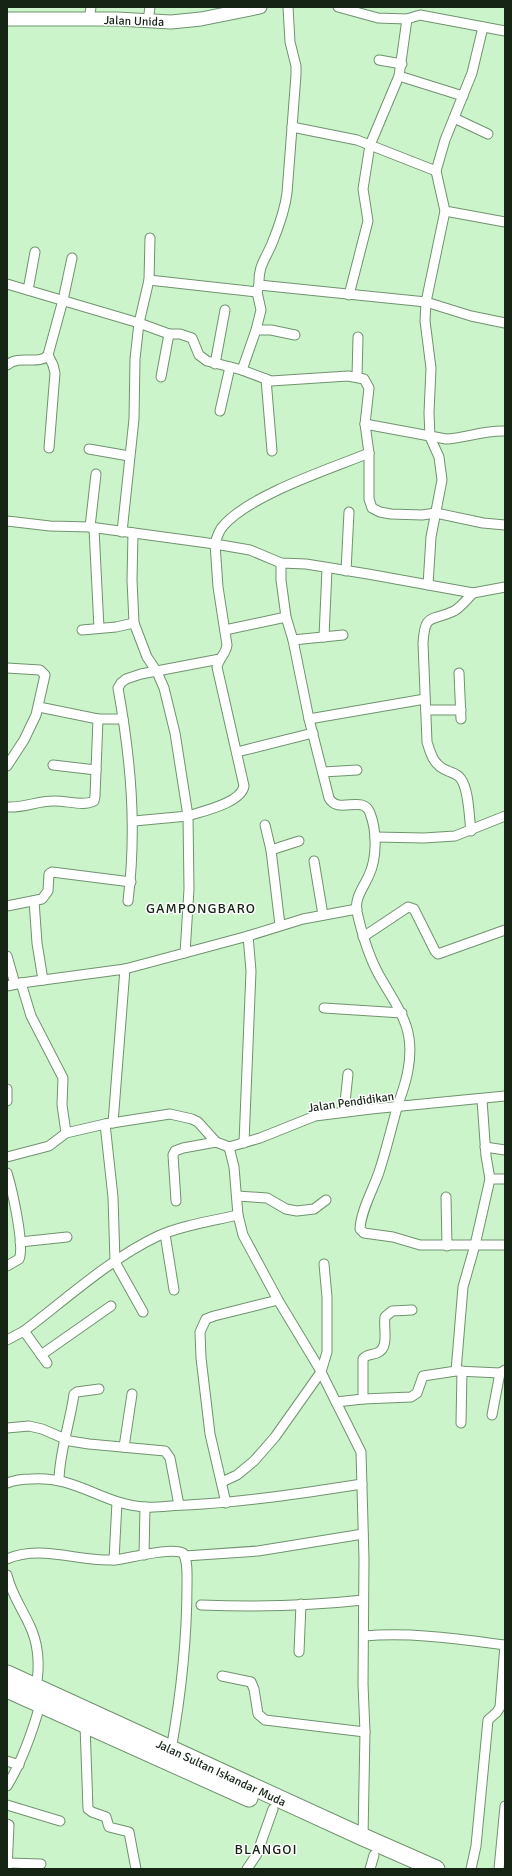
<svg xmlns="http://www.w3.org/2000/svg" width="512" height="1876" font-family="Signika,sans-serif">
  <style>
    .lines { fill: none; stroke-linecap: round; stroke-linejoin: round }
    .street-casing { stroke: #6f936e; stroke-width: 11 }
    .secondary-casing { stroke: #6f936e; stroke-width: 15 }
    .highway-casing { stroke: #6f936e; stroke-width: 19 }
    .street { stroke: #fff; stroke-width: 9 }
    .secondary { stroke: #fff; stroke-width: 13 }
    .highway { stroke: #fff; stroke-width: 17 }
    .labels { text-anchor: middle; stroke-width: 3; stroke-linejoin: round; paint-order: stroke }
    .street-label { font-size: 12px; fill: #162416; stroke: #fff }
    .quarter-label { font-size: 14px; letter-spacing: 1px; fill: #162416; stroke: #fff }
  </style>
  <rect width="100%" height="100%" fill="#ccf4cb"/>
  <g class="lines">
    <g class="street-casing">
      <g id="street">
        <polyline points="338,7 378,18 407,19 420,15 505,31"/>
        <polyline points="89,20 91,7"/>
        <polyline points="148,21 150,7"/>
        <polyline points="379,60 402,64"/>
        <polyline points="399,76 463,96"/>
        <polyline points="454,118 488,134"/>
        <polyline points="292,127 357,140 436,171"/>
        <polyline points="445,211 505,222"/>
        <polyline points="149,280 257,292 259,285 426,302 471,316 505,323"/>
        <polyline points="7,284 139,323 169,334 180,334 192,338 199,355 207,361 242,370 271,381 348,376 364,379 369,388 365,424 369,453 369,499 372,508 380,512 391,514 422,515 436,513 483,523 505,525"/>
        <path d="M259,285c-1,-20 7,-26 14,-44 6,-15 12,-32 14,-48l9,-118v-9l-6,-24 -2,-35"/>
        <polyline points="28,290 35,252"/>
        <polyline points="349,295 368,221 363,189 370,145 399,76 407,19"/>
        <polyline points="256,330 271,330 295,335"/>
        <polyline points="48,355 53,365 55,373 49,448"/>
        <polyline points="215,364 225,310"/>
        <path d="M7,365c13,-11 32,1 41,-10l15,-55 9,-42"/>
        <polyline points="242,370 256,330 261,310 257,292"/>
        <polyline points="161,377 169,334"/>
        <polyline points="357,377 358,337"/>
        <polyline points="266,379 272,451"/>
        <polyline points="220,411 230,367"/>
        <path d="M365,424l81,15c20,-1 38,-9 59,-8"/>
        <polyline points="89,449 129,456"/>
        <polyline points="7,521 50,526 90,527 215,544 250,550 281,563 306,564 368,574 473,593 505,587"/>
        <polyline points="90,527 96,474"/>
        <polyline points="94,529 99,628"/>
        <polyline points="122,532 134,419 135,359 139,323 149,280 150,238"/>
        <polyline points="133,533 132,580 134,623 147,657 157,672 164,688 175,733 188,816 134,821"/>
        <path d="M281,563v17l5,37 7,23 16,79 20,79c9,17 34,-4 41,15 7,18 7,45 -1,62 -5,12 -15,23 -12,37 5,22 11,43 22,63 19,34 37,52 29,95 -2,13 -7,25 -11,38 -6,21 -11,43 -18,64 -6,18 -18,38 -19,57l4,4 29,4 27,8h85"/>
        <polyline points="346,571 349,512"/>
        <polyline points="428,585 431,537 442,480 439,457 430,437 429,413 431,368 425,321 426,302 445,211 436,171 445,140 472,73 483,27"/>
        <polyline points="82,630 116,627 134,623"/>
        <polyline points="225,630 286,617"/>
        <polyline points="324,637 327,569"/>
        <polyline points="293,640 343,635"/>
        <polyline points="7,668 40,670 45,675 36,715 24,740 7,766"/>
        <polyline points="459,673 461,719"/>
        <polyline points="39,707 98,719"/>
        <polyline points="426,710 461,710"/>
        <polyline points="309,719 425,699"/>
        <polyline points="237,752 313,733"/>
        <polyline points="53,765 96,770"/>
        <polyline points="323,772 357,770"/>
        <path d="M7,807c17,1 30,-6 46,-6 13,-1 30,6 41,0l1,-5 3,-77h25"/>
        <polyline points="265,825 271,850 280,925"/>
        <path d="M471,831c-2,-14 -2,-41 -10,-52 -3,-5 -8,-6 -13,-8 -14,-5 -17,-16 -21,-29l-4,-99c2,-31 8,-21 31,-32 7,-4 13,-12 19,-18"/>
        <polyline points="375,837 424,838 455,836 505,816"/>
        <polyline points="271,850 299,841"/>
        <polyline points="314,861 323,915"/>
        <polyline points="34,901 37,943 43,980"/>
        <path d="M128,901c9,-74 3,-140 -10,-213l3,-5 5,-4 15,-5 79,-15"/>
        <polyline points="7,906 42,899 48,891 49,874 52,872 131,882"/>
        <polyline points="363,937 408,907 414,909 435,951 438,954 505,930"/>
        <path d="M185,953l4,-64 -1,-73c15,-5 53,-13 56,-30l-27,-119c2,-9 9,-13 10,-22l-9,-58 -3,-43c2,-8 4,-14 9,-19 28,-31 106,-56 145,-72"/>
        <polyline points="7,956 15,984"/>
        <polyline points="21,983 125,969 248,936 303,919 357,909"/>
        <polyline points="7,986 21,983 31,1016 63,1078 62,1105 66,1133"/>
        <polyline points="324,1008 402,1013"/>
        <polyline points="7,1089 7,1101"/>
        <polyline points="344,1112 348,1074"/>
        <polyline points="113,1123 125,969"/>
        <polyline points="105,1124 113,1197 115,1262 143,1312"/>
        <polyline points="244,1143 251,971 248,936"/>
        <polyline points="229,1147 234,1167 238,1215 243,1235 278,1300 319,1368 361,1452 364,1559 363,1684 365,1732 363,1837"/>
        <polyline points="485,1147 505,1150"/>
        <polyline points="7,1157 49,1146 66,1133 105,1124 170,1114 192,1119 198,1122 216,1142 229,1147 260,1138 315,1116 371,1109 505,1096"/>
        <path d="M7,1173c5,16 18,73 12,86l-12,7"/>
        <polyline points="490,1179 505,1179"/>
        <polyline points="237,1196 267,1198 286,1209 297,1211 314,1209 326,1200"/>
        <polyline points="446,1197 447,1246"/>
        <polyline points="176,1201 173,1155 175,1151 183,1148 216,1142"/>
        <polyline points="165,1234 174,1290"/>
        <polyline points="20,1242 67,1237"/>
        <polyline points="24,1331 47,1363"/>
        <path d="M7,1340l17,-9c41,-31 87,-73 134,-95 25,-11 54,-15 80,-21"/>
        <polyline points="41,1355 111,1306"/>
        <polyline points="457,1371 500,1373 505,1370"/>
        <path d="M363,1399v-40c3,-5 9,-4 14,-6 13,-5 6,-26 8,-36l7,-6 20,-1"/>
        <polyline points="336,1402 363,1399 411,1397 417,1393 423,1376 456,1371 463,1287 475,1245 490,1179 486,1156 482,1100"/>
        <polyline points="492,1415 500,1373"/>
        <polyline points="461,1423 462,1371"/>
        <polyline points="7,1428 29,1426 42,1429 70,1441 89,1444 165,1451 170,1458 179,1505"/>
        <polyline points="124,1447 132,1394"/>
        <path d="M59,1479c1,-29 11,-56 15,-85l3,-2 22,-3"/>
        <polyline points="222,1482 237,1475 254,1461 275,1437 321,1372 327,1352 327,1297 324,1264"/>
        <path d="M7,1483c8,-3 15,-4 24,-4 45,-4 72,26 114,28 13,1 28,-2 42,-2 59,-3 117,-12 175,-21"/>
        <polyline points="226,1503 210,1434 201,1358 200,1332 206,1319 214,1316 278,1300"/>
        <polyline points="144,1555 145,1507"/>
        <polyline points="185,1556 258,1551 363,1534"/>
        <path d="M7,1559c33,-15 72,3 107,1 17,-2 56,-13 69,-7 5,8 4,22 4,31 0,56 -6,111 -16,166"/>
        <polyline points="114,1560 117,1502"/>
        <path d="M7,1575c4,18 14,32 22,49 10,20 11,42 7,64"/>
        <path d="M201,1605c54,2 108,1 162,-5"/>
        <path d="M364,1636c48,-4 94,3 141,9l-5,62 -3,5 -9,8 -12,126 -5,23"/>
        <polyline points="299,1652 301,1604"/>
        <polyline points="222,1676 251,1682 254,1689 258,1714 265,1720 365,1732"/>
        <polyline points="85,1725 88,1809 92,1812 106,1817 109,1827 129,1832 136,1869"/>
        <polyline points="7,1761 19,1765"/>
        <path d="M7,1786c16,-26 25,-53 33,-81"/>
        <polyline points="7,1805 60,1821"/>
        <polyline points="7,1824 9,1825 7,1869"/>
        <polyline points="8,1863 41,1864"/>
        <polyline points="247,1869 257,1854 273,1809"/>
        <polyline points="370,1869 374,1855"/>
        <polyline points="499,1869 505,1806"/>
      </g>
    </g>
    <g class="secondary-casing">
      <polyline id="secondary" points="7,19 117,19 171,22 201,19 260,7"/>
    </g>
    <g class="highway-casing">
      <g id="highway">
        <polyline points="7,1674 363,1837 436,1869"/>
        <polyline points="7,1689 249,1798"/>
      </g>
    </g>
    <use href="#street" class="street"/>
    <use href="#secondary" class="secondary"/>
    <use href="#highway" class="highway"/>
  </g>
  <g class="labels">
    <g class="street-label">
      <text transform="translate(134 21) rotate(2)" y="4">Jalan Unida</text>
      <text transform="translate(351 1102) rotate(-8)" y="4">Jalan Pendidikan</text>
      <text transform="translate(221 1773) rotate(25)" y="4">Jalan Sultan Iskandar Muda</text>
    </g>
    <g class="quarter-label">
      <text x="201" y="913">GAMPONGBARO</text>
      <text x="266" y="1854">BLANGOI</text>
    </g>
  </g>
  <rect width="512" height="1876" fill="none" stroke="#162416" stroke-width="16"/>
</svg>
